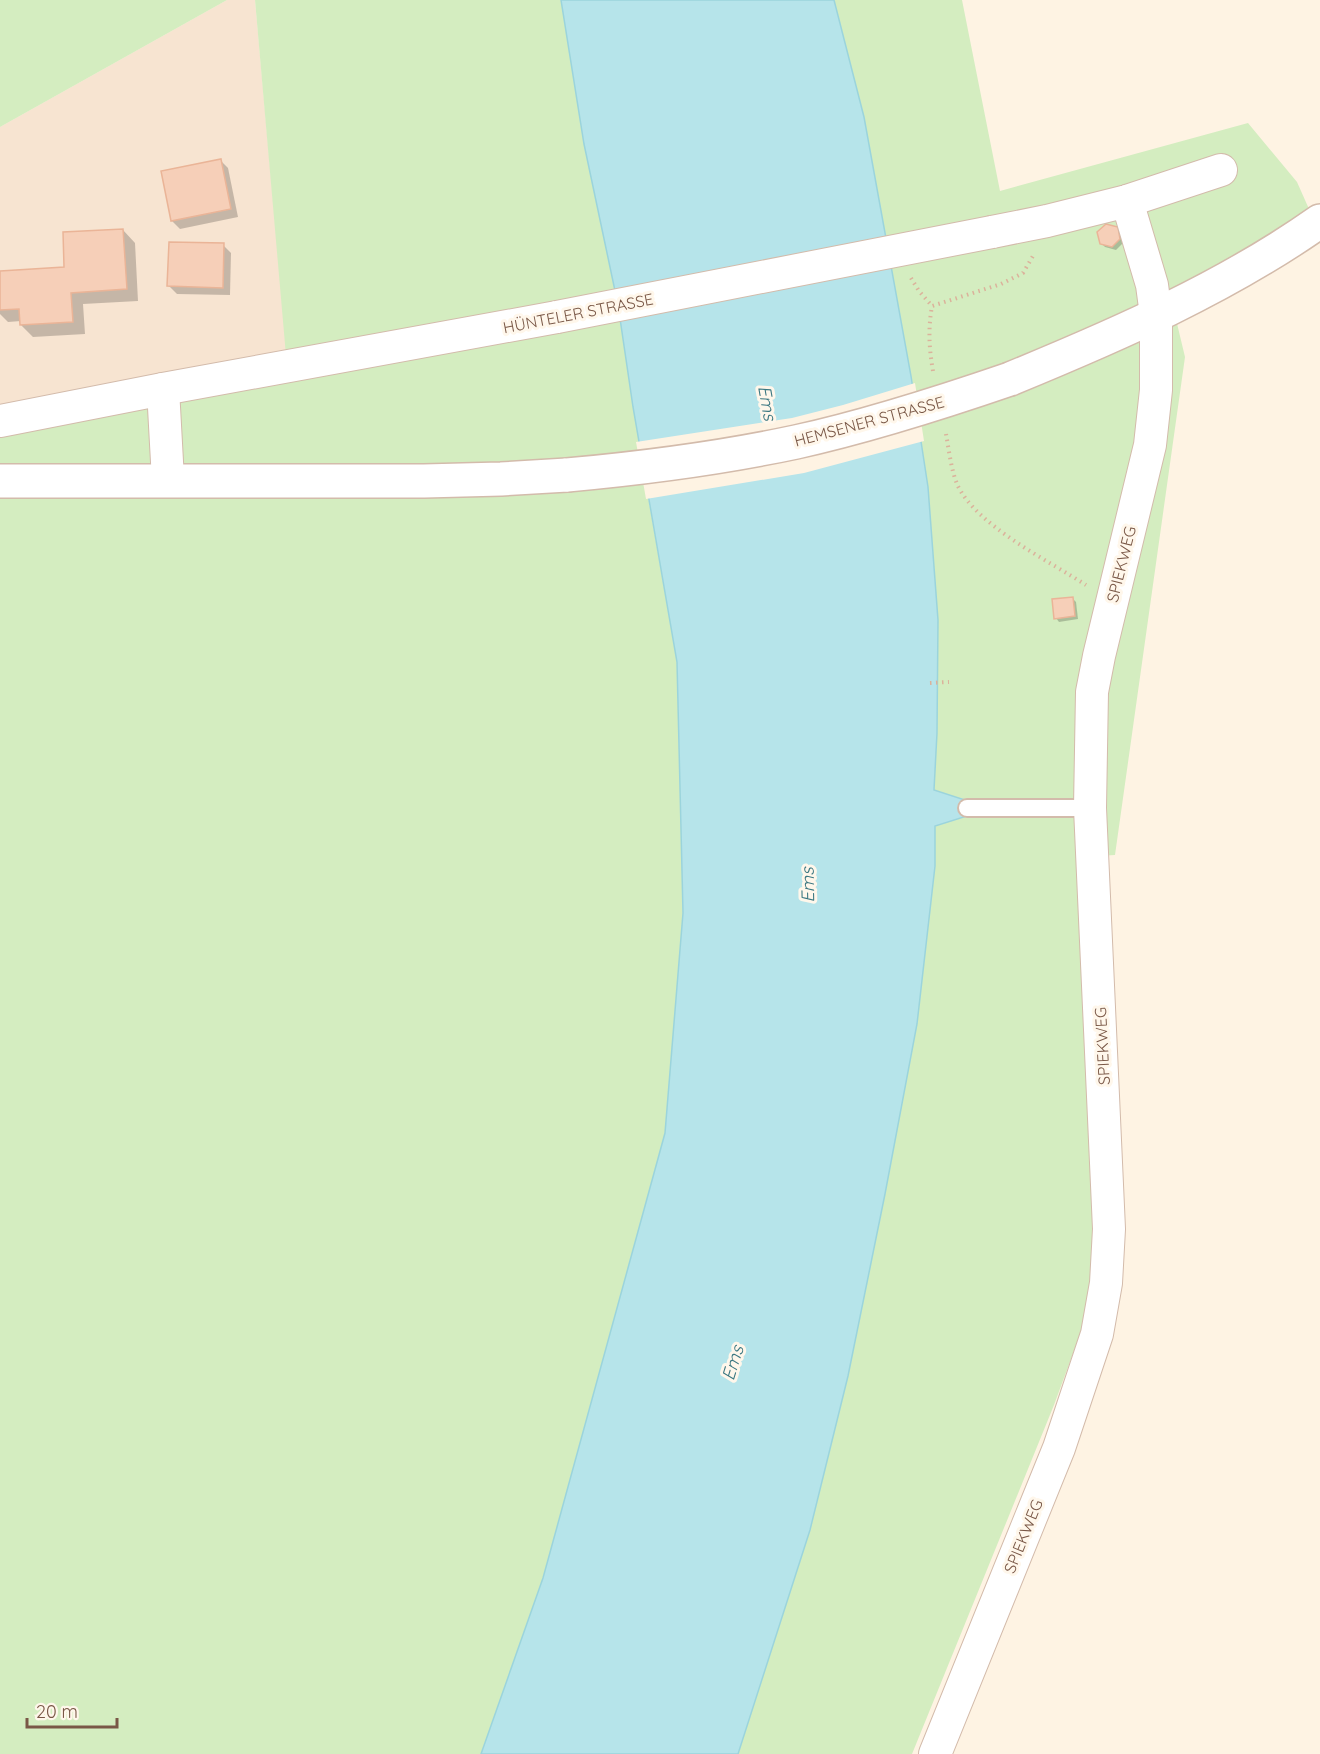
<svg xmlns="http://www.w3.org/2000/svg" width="1320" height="1754" font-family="Quicksand,sans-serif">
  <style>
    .residential { fill: #f7e4d1 }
    .green { fill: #d4edc0 }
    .water { fill: #b6e4ea; stroke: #9bd4dc; stroke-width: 1.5 }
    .pier { fill: #fef3e3 }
    .shadow { fill: #0003 }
    .building { fill: #f6cfb8; stroke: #eab497; stroke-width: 1.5 }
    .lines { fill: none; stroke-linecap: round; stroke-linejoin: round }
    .service-casing { stroke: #d3bbab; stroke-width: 20 }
    .minor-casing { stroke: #d3bbab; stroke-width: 34 }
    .tertiary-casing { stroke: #d3bbab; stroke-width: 36 }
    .path { stroke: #dbb29b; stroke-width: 4; stroke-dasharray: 1.5 4.5; stroke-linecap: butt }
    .service { stroke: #fff; stroke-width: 16 }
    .minor { stroke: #fff; stroke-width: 32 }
    .tertiary { stroke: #fff; stroke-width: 33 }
    .minor-bridge-casing { stroke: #d3bbab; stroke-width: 34; stroke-linecap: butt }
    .tertiary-bridge-casing { stroke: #d3bbab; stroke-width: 36; stroke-linecap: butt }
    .minor-bridge { stroke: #fff; stroke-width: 32 }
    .tertiary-bridge { stroke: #fff; stroke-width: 33 }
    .labels { text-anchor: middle; stroke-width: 6; stroke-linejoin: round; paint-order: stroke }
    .street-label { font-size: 16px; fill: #795746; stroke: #fff7eb }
    .water-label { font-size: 18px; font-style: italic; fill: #397680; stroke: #fff7eb }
  </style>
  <rect width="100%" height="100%" fill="#fef3e3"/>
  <polygon class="residential" points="227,0 255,0 288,367 0,421 0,127"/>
  <g class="green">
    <polygon points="0,0 227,0 0,127"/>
    <polygon points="255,0 561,0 584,144 618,305 644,466 643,467 677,662 683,913 665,1133 543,1578 481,1754 0,1754 0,421 287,367"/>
    <polygon points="834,0 962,0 1000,191 1248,123 1297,182 1309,209 1238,255 1169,290 1185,357 1115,855 1080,857 1095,1232 1089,1310 1054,1405 912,1754 738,1754 810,1530 848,1376 917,1024 935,866 935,826 967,816 968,801 934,790 937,733 938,620 928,487 911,376 864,117"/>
  </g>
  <polygon class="water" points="561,0 834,0 864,117 911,376 928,487 938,620 937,733 934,790 968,801 967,816 935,826 935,866 917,1024 885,1194 848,1376 810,1530 738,1754 481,1754 543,1578 665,1133 683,913 677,662 633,407 618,305 584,144"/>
  <polygon class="pier" points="915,383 924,441 804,473 646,499 636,442 792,418 843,405"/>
  <g class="shadow">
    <polygon points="220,160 228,168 238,217 180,229 172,221"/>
    <polygon points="1117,229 1121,233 1123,243 1116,250 1105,247 1101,243"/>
    <polygon points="123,230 135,243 138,301 83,304 85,334 33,337 21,325 21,321 8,322 0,314 0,272 66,268"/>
    <polygon points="223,245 231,253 230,295 177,294 169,286"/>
    <polygon points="1072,598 1076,602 1078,619 1059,622 1056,618"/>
  </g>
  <g class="building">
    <polygon points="221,159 231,209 171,221 161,171"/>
    <polygon points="1106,224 1118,227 1120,239 1112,247 1100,244 1097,232"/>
    <polygon points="123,229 127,289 71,293 73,322 20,325 19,309 0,310 0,271 64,267 63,232"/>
    <polygon points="169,242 224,243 223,288 167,286"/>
    <polygon points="1073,597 1075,616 1054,619 1052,599"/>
  </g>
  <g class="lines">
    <g class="service-casing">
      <polyline id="service" points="967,808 1090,808"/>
    </g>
    <g class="minor-casing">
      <g id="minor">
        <polyline points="992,232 1047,221 1127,201 1221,170"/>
        <polyline points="163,389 168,480"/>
        <polyline points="0,421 163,389 557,317"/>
        <polyline points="935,1754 1059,1448 1097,1334 1106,1283 1109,1229 1090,808 1092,692 1099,656 1150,445 1156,390 1156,315 1152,285 1127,201"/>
      </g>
    </g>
    <g class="tertiary-casing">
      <g id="tertiary">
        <path d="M1010,379c107,-44 215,-91 310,-158"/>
        <polyline points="0,481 424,481 501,479 567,475"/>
      </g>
    </g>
    <g class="path">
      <polyline points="911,278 919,291 932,306"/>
      <path d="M933,371c-4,-23 -5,-42 -1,-65l69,-22 22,-11 10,-17"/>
      <path d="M946,434c3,16 5,35 11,50 18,41 92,77 129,101"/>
      <polyline points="930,683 949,682"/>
    </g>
    <use href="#service" class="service"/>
    <use href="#minor" class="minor"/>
    <use href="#tertiary" class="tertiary"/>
    <g class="minor-bridge-casing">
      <polyline id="minor-bridge" points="557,317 992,232"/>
    </g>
    <g class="tertiary-bridge-casing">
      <path id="tertiary-bridge" d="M567,475c77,-7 154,-17 229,-33 73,-16 144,-39 214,-63"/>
    </g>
    <use href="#minor-bridge" class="minor-bridge"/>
    <use href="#tertiary-bridge" class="tertiary-bridge"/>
  </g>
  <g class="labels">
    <g class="street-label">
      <text transform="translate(578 313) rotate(-11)" y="6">HÜNTELER STRASSE</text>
      <text transform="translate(869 421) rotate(-15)" y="6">HEMSENER STRASSE</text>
      <text transform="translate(1121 564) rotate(-76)" y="6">SPIEKWEG</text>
      <text transform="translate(1102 1046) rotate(-93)" y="6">SPIEKWEG</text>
      <text transform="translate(1023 1536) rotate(-68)" y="6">SPIEKWEG</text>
    </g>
    <g class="water-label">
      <text transform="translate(767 403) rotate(80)" y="6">Ems</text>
      <text transform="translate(808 885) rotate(-91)" y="6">Ems</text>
      <text transform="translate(733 1363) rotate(-73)" y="6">Ems</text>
    </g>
  </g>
  <path d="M27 1718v9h90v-9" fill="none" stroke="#795746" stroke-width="3"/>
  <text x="36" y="1718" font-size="18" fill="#795746" stroke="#fff7eb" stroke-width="4.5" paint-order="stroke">20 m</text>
</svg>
